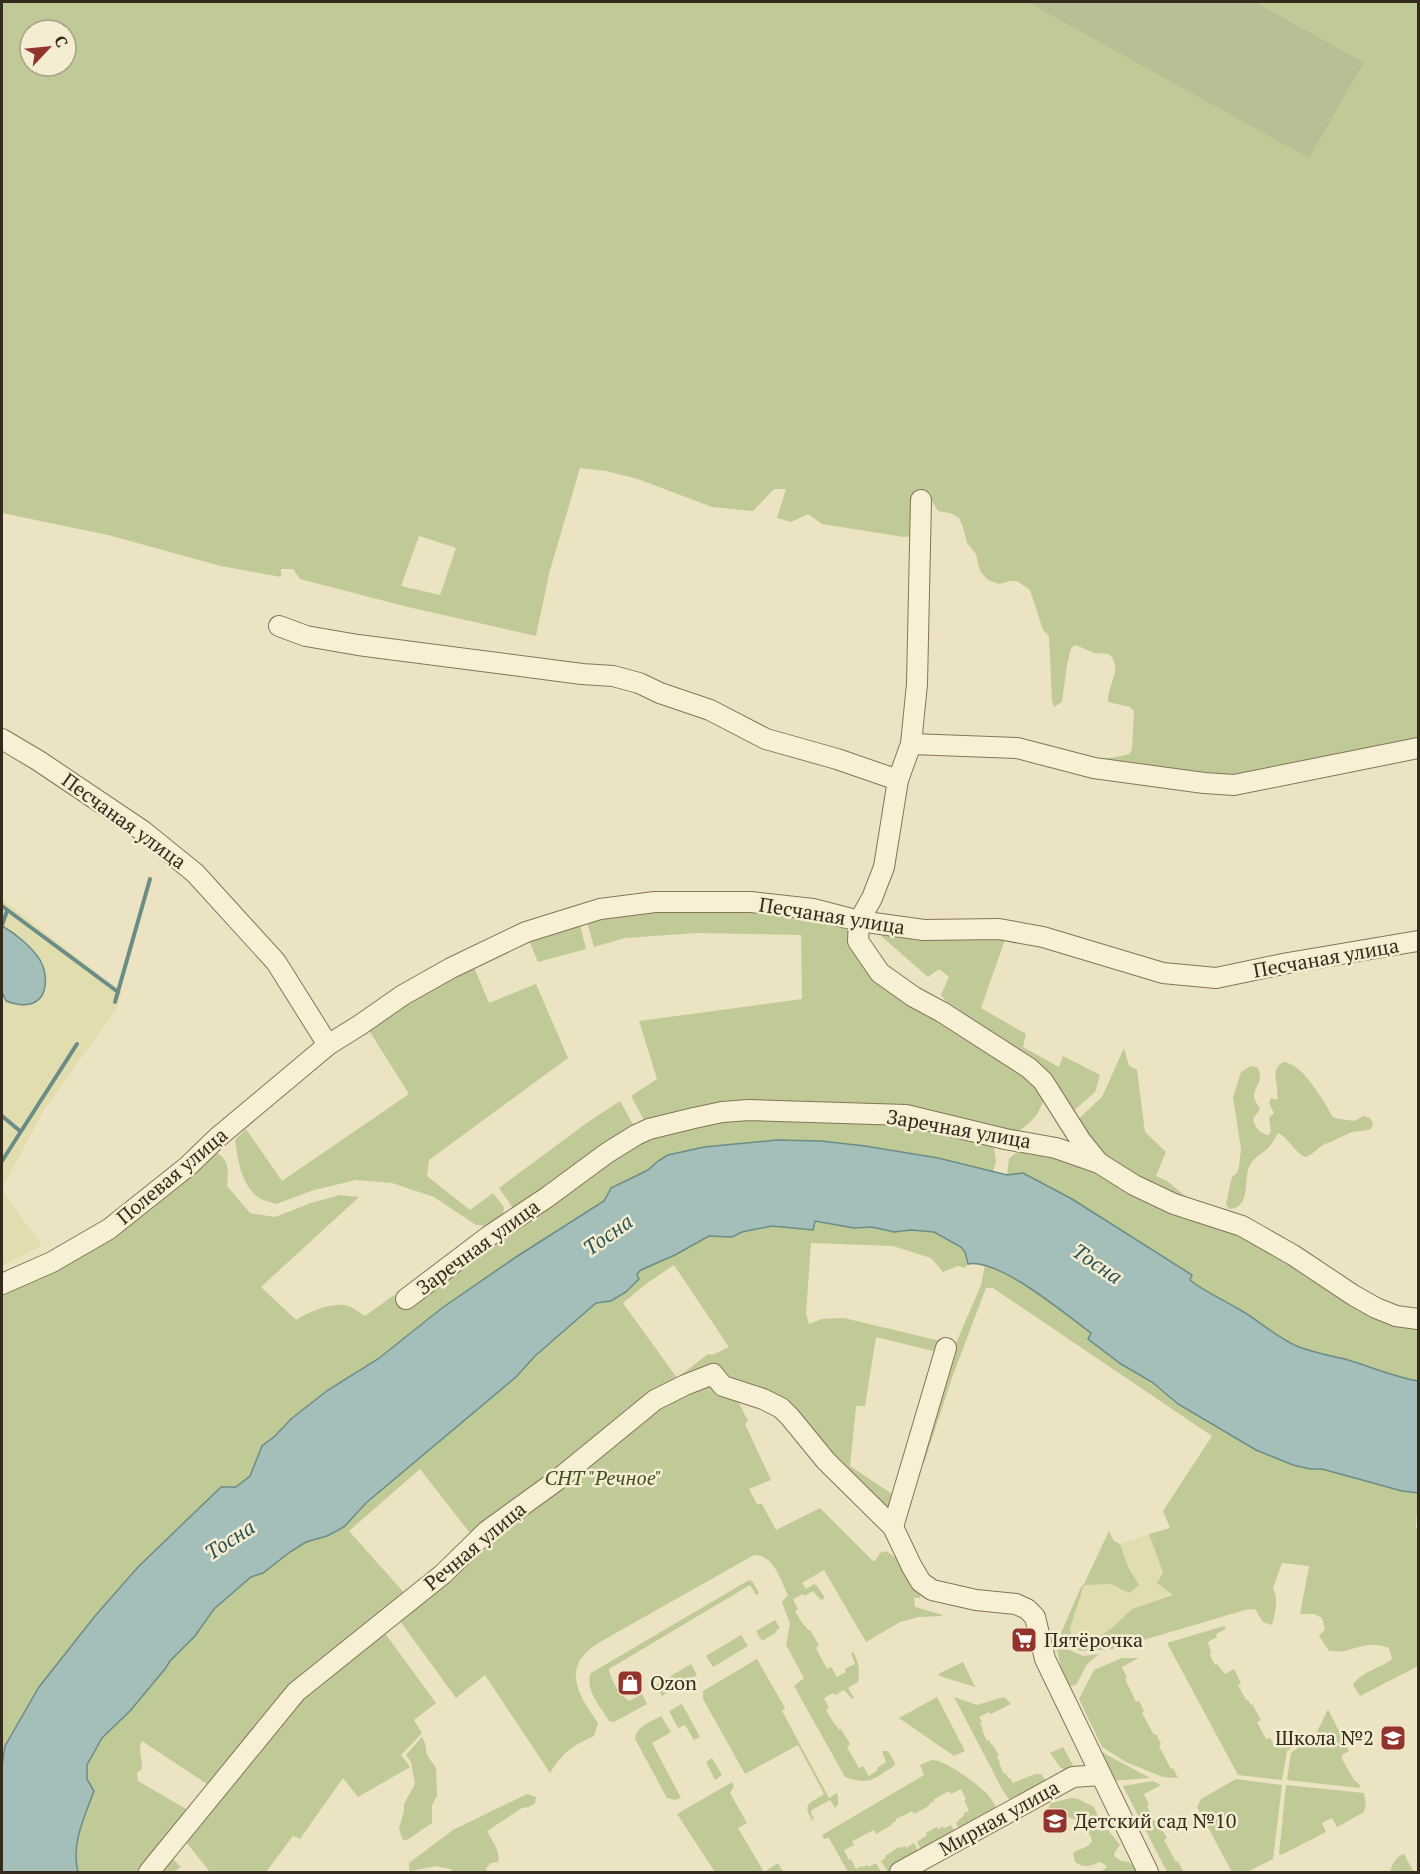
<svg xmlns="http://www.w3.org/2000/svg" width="1420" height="1874" font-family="'PT Serif',serif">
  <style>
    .farmland { fill: #e2ddaf }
    .green { fill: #c0ca96; fill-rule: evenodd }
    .cemetery { fill: #b7bf95 }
    .water { fill: #a4bfb9; stroke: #6b8c87; stroke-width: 1.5 }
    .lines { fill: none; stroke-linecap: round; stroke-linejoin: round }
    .stream { stroke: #6b8c87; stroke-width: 4 }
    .minor-casing { stroke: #85745a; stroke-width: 22 }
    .minor { stroke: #f7f0d4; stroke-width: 20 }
    .labels { text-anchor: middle; stroke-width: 5; stroke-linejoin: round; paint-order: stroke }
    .street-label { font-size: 20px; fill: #352b1d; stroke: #f4edd1 }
    .park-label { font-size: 20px; font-style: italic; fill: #435125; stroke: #f4edd1 }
    .poi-label { font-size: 20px; fill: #352b1d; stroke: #f4edd1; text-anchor: start }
    .water-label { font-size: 21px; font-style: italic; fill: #2d5455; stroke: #f4edd1 }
  </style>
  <rect width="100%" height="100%" fill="#ece3c2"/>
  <g class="farmland">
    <polygon points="2,899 122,992 117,1008 44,1110 2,1189 2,992 7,1001 26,1005 40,997 46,981 39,959 32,950 2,926"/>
    <polygon points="2,1190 42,1246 2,1266"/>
    <polygon points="1109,1531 1114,1541 1120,1544 1149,1534 1163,1573 1174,1595 1132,1609 1112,1628 1081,1649 1073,1644 1070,1628 1084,1584"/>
  </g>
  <g class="green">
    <path d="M2,2h1025l54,28 283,32 -108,-60h162v742l-181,36 -147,-22c13,1 27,0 39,-4l3,-5 2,-38 -4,-4 -22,-5c-1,-18 16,-33 1,-48l-15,-1 -18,-8 -5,3 -4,17 -5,37 -8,5 -2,-6 -3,-65 -6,-6 -13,-40 -13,-9h-6l-12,3 -11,-4 -8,-9 -4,-17 -9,-11 -4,-16 -4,-9 -9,-5 -12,-2 -12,-20 -8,-1 -7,46 -7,1 -82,-13 -14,-10 -17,8 -14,-4 9,-29h-12l-21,22 -41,-4 -74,-28 -32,-8 -26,-3 -31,106 -13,62 -128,-29 -108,-28 -7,-10h-12v8l-60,-11 -113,-31 -106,-22zM30,30h36v36h-36zM419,536l37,12 -16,47 -39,-9z"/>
    <path d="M626,910l169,3 33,7 20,11 12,15 165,125 21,22c-6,20 -12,28 -30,40l-133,-22 -237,13 -15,-28 26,-17 -18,-58 163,-22 -1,-64 -104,-2 -72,5 -31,9 -7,-25z"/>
    <polygon points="580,925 586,949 538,962 529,940"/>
    <polygon points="885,931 1006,937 981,1008 1026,1034 1023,1047 1059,1067 1063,1056 1100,1075 1095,1092 1070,1114 959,1017 941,995 949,977 939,969 928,977 881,936"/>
    <path d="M474,967l15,36 47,-19 32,74 -139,102 -2,16 43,34 23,-17 11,14 -1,8 -11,11 -16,-1 -42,-28 -42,-14 -36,-3 -42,10 -38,14c-5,-2 -13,-3 -18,-7 -17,-13 -20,-37 -23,-57l11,-11 36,52 127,-87 -41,-65 87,-53z"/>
    <polygon points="1124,1048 1129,1066 1137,1070 1145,1132 1166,1152 1156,1176 1167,1181 1194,1203 1162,1192 1108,1159 1075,1122 1102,1097"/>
    <path d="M1284,1062c17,3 31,26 40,40 4,5 5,11 10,16l20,3 10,-5 6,2 3,5 -2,6c-6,2 -13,2 -19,3 -8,3 -18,9 -27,12 -8,3 -10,10 -20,13 -12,-6 -16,-19 -27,-24 -3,5 -6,12 -11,16 -8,7 -16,10 -19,21 -4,15 2,38 -19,39l-3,-5 4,-19 2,-8 5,-4 2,-6 2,-18 -8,-52 8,-25 10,-6 6,1c8,15 -2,16 -3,29 0,4 4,9 6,13l-7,10c2,9 7,15 16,16l2,-5 -2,-12 5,-5 -5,-10 2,-5 6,2c3,-14 -9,-31 7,-38z"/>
    <polygon points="620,1101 635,1128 515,1211 499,1188 588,1122"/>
    <path d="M725,1116l156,6 82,14 31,12 2,13 -3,11 -55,-14 -73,-12 -44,-5 -44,-1 -73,7 -36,8 -10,6 -10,9 -37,18 -7,13 -88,56 -74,51 -64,51 -50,31 -37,29 -16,17 -13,10 -12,30 -112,91 -43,49 -56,71 -34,59 -3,20v-478l213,-136c14,6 14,20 12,34l23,27 25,4 36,-14 29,-8 19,2 -98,90 35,33c12,-8 38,-19 52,-14 6,2 12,7 17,10l29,-21 9,12 234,-167z"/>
    <path d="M1021,1148l37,7 170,72 190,98v56c-23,-4 -43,-12 -66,-19 -17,-6 -36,-9 -53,-15 -23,-9 -41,-28 -62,-40 -17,-9 -32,-15 -47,-27l2,-5 -120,-76 -49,-26 -16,2 2,-16z"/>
    <path d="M815,1220l39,8 18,-1 22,5 17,-2 23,2 27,15 4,5 3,12 -3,4 -7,-2 -15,6 -12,-14 -38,-12 -82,-3 -5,71 3,10 13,-5 22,-1 96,23 -3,11 -61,-15 -11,69h-9l-6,60 45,30 -7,19 -107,-99 -46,-21 13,26 -3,3 26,56 -22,9 8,15h5l14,26 44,-22 53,53h2l5,-8 6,-2 10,7 1,2 2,-2 22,35 -1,5h-6l1,9 28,8 -1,1 -23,1 -19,5 -34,20 -42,-72 -22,13 4,6 8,-5 3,2 8,12 -4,2 -8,-9 -9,5 -1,-2 -10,5 5,10 -3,2 9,15 1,-1 3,5h2l9,15 -3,3 11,21 4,-2 6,10 9,-5 -1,-3 10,-5 -4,-11 2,-1c6,10 7,18 5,30l-10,6 6,10 -2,1 -8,-9 -9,5 -2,-2 -9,5 5,10 -3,2 9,15h1l3,5 2,-1 9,15 -3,3 12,21 4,-2 6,10 9,-6 -1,-2 9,-6 -4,-11h6l7,12 -1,3c-21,13 -24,20 -49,11l-51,-91 10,-8 -18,-33 4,-21 -8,-22 6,-7c-8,-16 -14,-40 -34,-40l-154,87c-40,24 -23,51 -2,81l-4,13c-23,11 -30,15 -44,37l-65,-98 -29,23 -56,-77 -16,11 52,71 -22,17 8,13 -21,22 9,12 -52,30 -15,-19 -43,61 -7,-3 -27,36h-56l-24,-30 -15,15 10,10 -8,5h-95c-7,-28 6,-54 16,-81l-7,-12v-14l15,-27 28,-27 35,-42 5,-8 25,-25 19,-27 37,-32 12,-4 27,-21 16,-10 21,-6 17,-9 22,-24 150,-126 19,-21 61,-53 15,-2 15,-9 13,-13 -2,-5 3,-4 35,-15 34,-19 28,-1 5,-3 29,-6 41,4zM674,1265l55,82 -17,8 -4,-1 -31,24 -54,-75 23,-19zM420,1469l53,68 -66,59 -58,-65zM142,1741l71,47 -20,25 -55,-32 -1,-8 5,-4c1,-10 -5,-19 0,-28z"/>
    <path d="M985,1265c39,16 72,43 106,68l-3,6 33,25 31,18 26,22 132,65h12l80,22 16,2 -2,35h2v138l-58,30 -7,-11c6,-12 28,-17 39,-26l-3,-11c-20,-7 -26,-1 -45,3 -4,1 -10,0 -15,0l-10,-15 6,-7 -3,-11 -8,-4h-14l9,-48 -27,-3 -9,25c6,13 2,24 -1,37l-9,-3 -8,-13 -10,1 -132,39 -31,2 -21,-6v-12l20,-46 3,-3 25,-53 5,10 6,3 8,23 11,18 -10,8 -18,-9 -27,1 -14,43 3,16 8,5 31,-21 20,-19 41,-14 -16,-12 6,-10 -14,-39 21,-6 -7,-17 49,-75 -219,-148h-7l-33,87 -29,88 -3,-1 32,-112 28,-65z"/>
    <path d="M749,1580l3,1 7,12 -3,2 -6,-10 -141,84c2,12 10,25 20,32l13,-7 5,10 -33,18 -5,-1c-8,-14 -25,-32 -18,-48z"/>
    <polygon points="775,1620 780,1628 776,1630 777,1632 762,1641 756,1631"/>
    <polygon points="1224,1626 1226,1629 1216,1634 1217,1637 1208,1642 1211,1653 1210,1655 1215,1665 1217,1664 1225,1674 1234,1669 1241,1683 1238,1685 1246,1700 1248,1700 1251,1705 1252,1704 1261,1720 1257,1722 1266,1739 1270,1738 1275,1747 1284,1743 1285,1745 1296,1740 1298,1743 1287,1751 1282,1780 1238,1775 1167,1643"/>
    <polygon points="741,1635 748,1646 713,1667 706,1656"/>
    <path d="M1056,1644l27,12 16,-2 -12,10 -11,21 -6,1c-9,-14 -11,-26 -14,-42z"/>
    <polygon points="1122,1658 1139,1658 1122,1667 1127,1678 1125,1679 1136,1702 1139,1701 1144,1711 1142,1713 1154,1735 1156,1734 1161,1744 1159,1746 1171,1769 1173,1768 1178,1778 1163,1777 1126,1762 1102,1747 1079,1699 1094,1670"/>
    <path d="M757,1659l28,49 -3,3 47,87 8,-5c1,6 3,11 -2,15l-5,-8 -18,10 -1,3 3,6 -2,1c-11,-17 -1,-17 12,-26l-26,-49 -53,29 -42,-75v-8z"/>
    <polygon points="963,1662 975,1687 940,1676 938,1674"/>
    <polygon points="691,1664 697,1675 662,1696 656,1685"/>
    <polygon points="937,1697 965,1751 954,1756 899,1718"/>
    <polygon points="954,1697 977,1705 1004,1697 1011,1704 991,1714 989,1712 979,1717 982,1722 980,1723 983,1729 982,1730 987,1741 989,1740 992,1746 993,1745 999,1756 997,1757 1000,1762 999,1763 1004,1774 1006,1773 1008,1778 1010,1778 1013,1783 1035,1774 1041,1774 1046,1781 1016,1802 1008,1798 1002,1789"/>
    <polygon points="682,1704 700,1737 694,1740 685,1725 678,1728 669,1711"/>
    <polygon points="1328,1709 1349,1751 1342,1755 1342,1759 1354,1780 1360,1785 1359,1788 1287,1780 1291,1753 1316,1734"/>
    <path d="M661,1716l10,16 -19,11 29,55 -6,2 -8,-2 -32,-59c1,-13 16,-17 26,-23z"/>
    <polygon points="422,1737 425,1743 427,1755 436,1768 437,1796 432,1805 432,1823 407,1840 403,1840 399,1829 404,1811 404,1804 415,1784 411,1762 406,1755"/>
    <polygon points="1063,1747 1074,1767 1079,1765 1079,1769 1070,1773 1060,1767 1050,1753"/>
    <polygon points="1098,1750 1150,1778 1111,1781"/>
    <polygon points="712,1758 722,1775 715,1780 706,1762"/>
    <path d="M932,1760c14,0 47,25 56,35 4,4 7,11 10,16l-39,18 -3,-6 8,-8v-2l5,-2 -5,-11 2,-1 -5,-10 -10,5 -2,-3 -15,8v2l-5,3v2l-15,8 -2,-3 -16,8v2l-5,3 1,1 -16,9 -2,-4 -22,11 2,4 -10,5 5,10 2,-1 5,10 6,-3 1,1 4,-2 2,2 7,-4 5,9h-33l-19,-34 -5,1 -2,-3 2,-2 100,-59 -4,-10z"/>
    <polygon points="1236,1779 1282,1785 1273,1859 1247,1872 1232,1872 1197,1807 1201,1799"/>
    <polygon points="1153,1781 1161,1785 1144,1794 1149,1805 1147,1806 1159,1829 1161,1828 1167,1838 1164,1840 1176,1862 1178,1861 1183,1871 1167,1872 1123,1786"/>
    <polygon points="732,1782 734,1786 730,1793 747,1823 738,1828 764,1872 778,1863 783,1872 715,1872 677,1814"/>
    <polygon points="1286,1785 1364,1793 1366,1805 1364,1812 1337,1827 1332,1818 1322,1823 1326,1832 1281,1855 1279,1854"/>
    <path d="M527,1794l9,3 -1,6 -6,4 -7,1 -35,23c5,10 14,20 11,31l-7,1 -5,5 1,4h-33l-4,-3 -14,-3 -25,5 -2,-2v-6l44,-33z"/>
    <path d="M1071,1798l7,1 16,8 5,12 21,26 -5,7 -1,4 7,5 8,1 11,10h-39l6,-5 -3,-3 -5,-2c-9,5 -16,6 -24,0l-2,-8c5,-7 14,-4 19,-13 -2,-11 -14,-23 -26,-24 -5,-1 -10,1 -16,1l-3,-7 4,-8z"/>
    <polygon points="951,1825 957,1836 921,1849 917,1842 927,1835 926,1833 937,1827 938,1829 943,1826 944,1828"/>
    <polygon points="914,1843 921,1856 888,1872 881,1861 886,1858 885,1856 899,1847 900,1848 905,1846 906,1848"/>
    <path d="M1404,1854l10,18h-24c2,-7 5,-15 14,-18z"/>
  </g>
  <polygon class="cemetery" points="1027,2 1256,2 1364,62 1309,158"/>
  <g class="water">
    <path d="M2,926c13,7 30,21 38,34 8,14 9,39 -10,44 -8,2 -16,0 -24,-3l-4,-9z"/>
    <path d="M777,1140l44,1 44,5 73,12 69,17 16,-2 49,26 120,76 -2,5c15,12 30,18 47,28 19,10 41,31 62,39 16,6 33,9 49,13 24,7 46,17 70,21v112l-16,-2 -80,-22h-12l-17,-4 -37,-15 -78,-46 -26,-22 -31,-18 -33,-25 3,-6c-26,-19 -92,-75 -123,-69l-3,-12 -4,-5 -27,-15 -23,-2 -17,2 -22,-5 -18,1 -39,-7 -2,9 -41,-4 -30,6 -10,5 -23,-1 -34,19 -34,15 -4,4 2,5 -13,13 -15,9 -15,2 -61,53 -19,21 -150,126 -22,24 -17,9 -21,6 -16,10 -27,21 -12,4 -37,32 -19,27 -25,25 -5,8 -35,42 -28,27 -15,27v14l7,12c-10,27 -23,53 -16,81h-76v-106l3,-20 34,-59 56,-71 43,-49 83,-80h15l14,-11 12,-30 13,-10 16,-17 37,-29 50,-31 64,-51 74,-51 88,-56 7,-13 37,-18 10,-9 10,-6 36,-8z"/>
  </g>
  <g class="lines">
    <g class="stream">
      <polyline points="2,906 118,992"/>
      <polyline points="2,925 7,911"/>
      <polyline points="115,1002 150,879"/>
      <polyline points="2,1116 20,1131"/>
      <polyline points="2,1161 77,1044"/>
    </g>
    <g class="minor-casing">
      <g id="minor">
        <polyline points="921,500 917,684 911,744 898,780 884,867 872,898 859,921 858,941 880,973 914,997 942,1012 1029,1068 1043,1081 1081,1141 1098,1162"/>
        <polyline points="279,626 306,636 358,645 582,674 613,676 639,683 660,693 710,710 766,739 837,759 898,780"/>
        <polyline points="2,739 39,761 143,831 195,873 276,962 328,1045"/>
        <polyline points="911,744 1017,748 1094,768 1204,783 1234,785 1418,748"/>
        <polyline points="2,1284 52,1262 109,1229 188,1166 217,1138 328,1045 360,1025 403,995 451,968 526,932 600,909 655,902 751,902 813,909 859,921 924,930 999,929 1043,937 1163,973 1216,978 1288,963 1418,941"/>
        <polyline points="406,1299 489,1236 546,1198 607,1153 636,1135 649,1129 694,1118 722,1112 749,1110 906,1115 1005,1139 1056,1148 1099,1163 1134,1185 1174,1204 1242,1226 1293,1255 1353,1295 1376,1308 1396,1316 1418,1319"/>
        <polyline points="893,1527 946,1348"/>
        <polyline points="149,1872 296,1692 443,1574 487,1531 556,1481 655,1400 685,1385 713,1374 723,1386 763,1399 781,1408 790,1417 826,1461 893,1527 912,1567 921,1582 932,1590 976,1600 1016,1604 1027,1609 1035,1617 1045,1659 1148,1872"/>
        <polyline points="900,1872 1073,1777 1101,1775"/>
      </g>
    </g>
    <use href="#minor" class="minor"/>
  </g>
  <defs>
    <g id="supermarket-square" transform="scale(1.35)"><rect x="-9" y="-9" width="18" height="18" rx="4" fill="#92332c" stroke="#f4edd1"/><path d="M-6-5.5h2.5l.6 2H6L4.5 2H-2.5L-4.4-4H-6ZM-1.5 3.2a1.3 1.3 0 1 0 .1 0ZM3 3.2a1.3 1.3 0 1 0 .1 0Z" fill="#fff"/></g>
    <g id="shop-square" transform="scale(1.35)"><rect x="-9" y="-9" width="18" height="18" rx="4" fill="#92332c" stroke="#f4edd1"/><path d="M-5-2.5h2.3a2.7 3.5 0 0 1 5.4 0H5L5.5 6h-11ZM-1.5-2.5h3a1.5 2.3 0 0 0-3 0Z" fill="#fff"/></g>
    <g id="school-square" transform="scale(1.35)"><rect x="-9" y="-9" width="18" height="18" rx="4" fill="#92332c" stroke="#f4edd1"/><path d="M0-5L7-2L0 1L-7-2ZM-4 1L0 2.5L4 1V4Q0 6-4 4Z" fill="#fff"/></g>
  </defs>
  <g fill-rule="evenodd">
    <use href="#supermarket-square" x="1024" y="1640"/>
    <use href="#shop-square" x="630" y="1683"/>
    <use href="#school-square" x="1393" y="1738"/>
    <use href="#school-square" x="1055" y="1821"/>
  </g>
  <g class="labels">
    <g class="street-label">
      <text transform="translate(124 821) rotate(36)" y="7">Песчаная улица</text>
      <text transform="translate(832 916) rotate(9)" y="7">Песчаная улица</text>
      <text transform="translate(1326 958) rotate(-10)" y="7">Песчаная улица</text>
      <text transform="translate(959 1129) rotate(10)" y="7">Заречная улица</text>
      <text transform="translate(172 1176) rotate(-40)" y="7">Полевая улица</text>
      <text transform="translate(478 1247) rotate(-36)" y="7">Заречная улица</text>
      <text transform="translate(475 1546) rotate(-40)" y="7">Речная улица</text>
      <text transform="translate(999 1818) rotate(-29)" y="7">Мирная улица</text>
    </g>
    <g class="park-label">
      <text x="603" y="1485">СНТ "Речное"</text>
    </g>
    <g class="poi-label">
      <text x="1044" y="1647">Пятёрочка</text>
      <text x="650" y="1690">Ozon</text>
      <text x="1374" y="1745" text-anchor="end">Школа №2</text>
      <text x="1074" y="1828">Детский сад №10</text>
    </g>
    <g class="water-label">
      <text transform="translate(608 1235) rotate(-35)" y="7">Тосна</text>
      <text transform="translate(1097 1264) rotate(34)" y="7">Тосна</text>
      <text transform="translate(230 1540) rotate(-33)" y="7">Тосна</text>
    </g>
  </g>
  <rect width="1420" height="1874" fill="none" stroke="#352b1d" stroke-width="6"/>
  <g transform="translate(48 48) rotate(64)"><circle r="28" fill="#f4edd1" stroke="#a89f89" stroke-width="1.5"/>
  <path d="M0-4.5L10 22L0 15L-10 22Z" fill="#92332c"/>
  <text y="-9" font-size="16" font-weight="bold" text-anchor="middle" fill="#352b1d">С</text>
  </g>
</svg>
